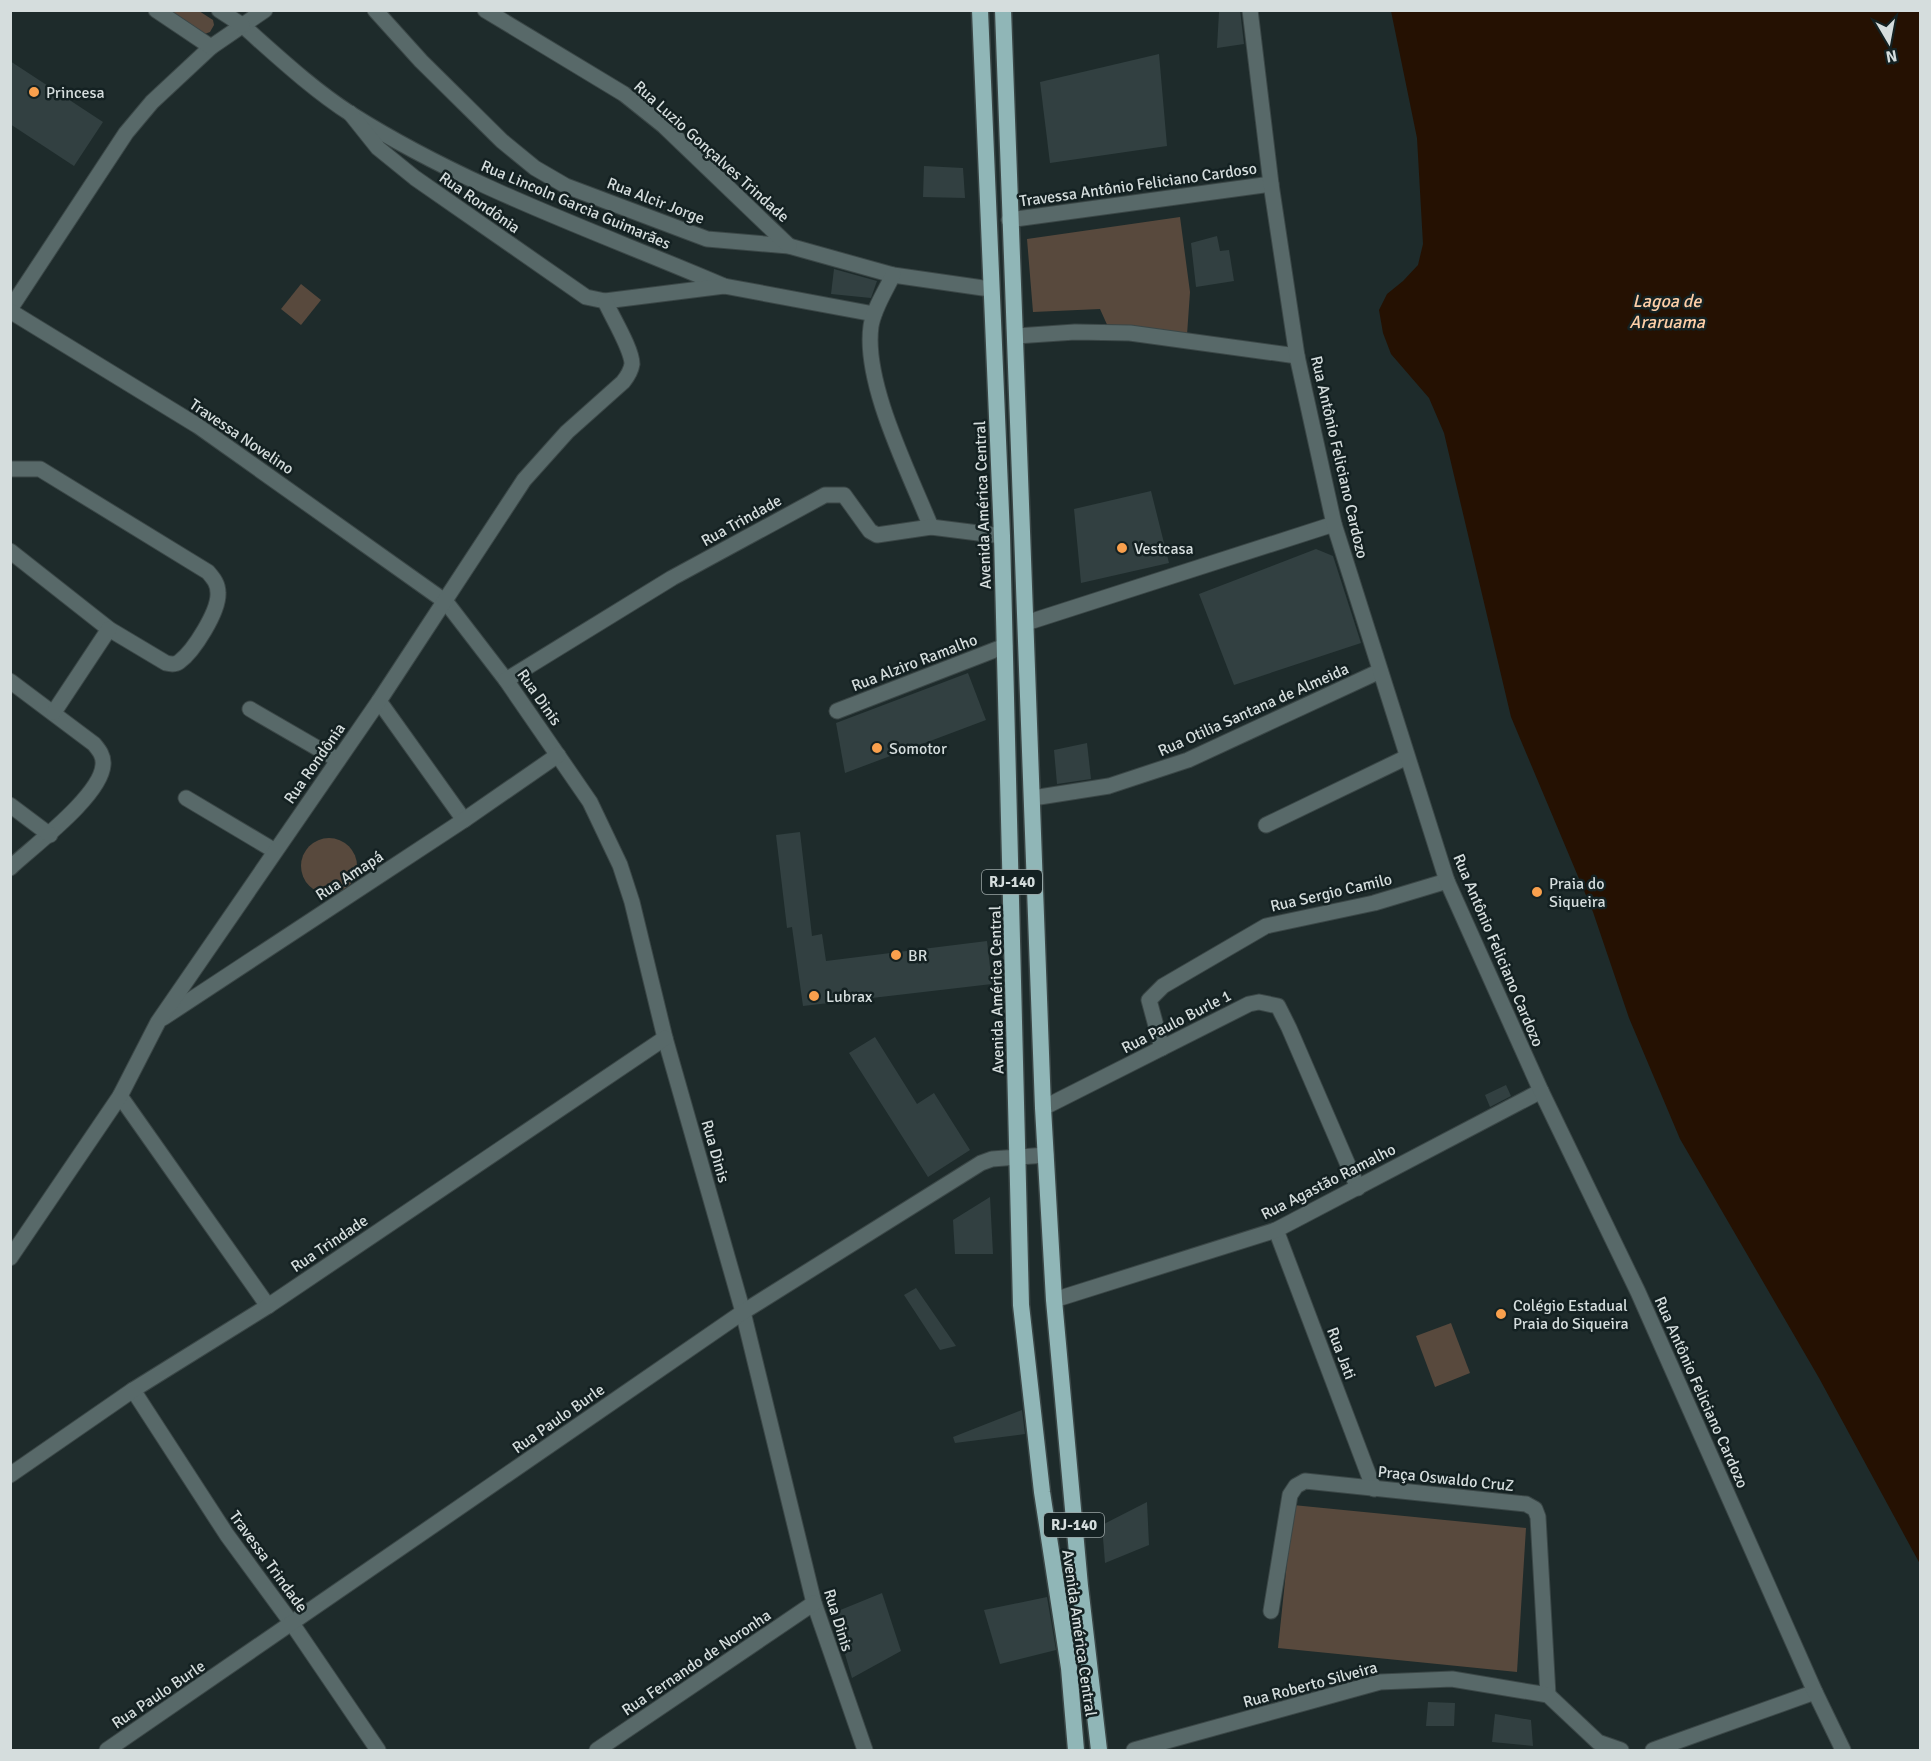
<svg xmlns="http://www.w3.org/2000/svg" width="1931" height="1761" font-family="Signika,sans-serif">
  <style>
    .green { fill: #58493d }
    .water { fill: #251102 }
    .building { fill: #324041 }
    .lines { fill: none; stroke-linecap: round; stroke-linejoin: round }
    .minor-casing { stroke: #3b4747; stroke-width: 17 }
    .tertiary-casing { stroke: #3b4747; stroke-width: 17 }
    .trunk-casing { stroke: #3b4747; stroke-width: 19 }
    .minor { stroke: #586969; stroke-width: 15 }
    .tertiary { stroke: #586969; stroke-width: 15 }
    .trunk { stroke: #90b6b7; stroke-width: 16 }
    .poi-dot { fill: #f9a04d; stroke: #142122; stroke-width: 2 }
    .labels { text-anchor: middle; stroke-width: 5; stroke-linejoin: round; paint-order: stroke }
    .shield { fill: #142122; stroke: #9ba5a5; stroke-width: 1.5 }
    .shield-label { font-size: 15px; font-weight: bold; fill: #d5dddd }
    .poi-label { font-size: 16px; fill: #d5dddd; stroke: #142122; text-anchor: start }
    .street-label { font-size: 16px; fill: #d5dddd; stroke: #142122 }
    .water-label { font-size: 18px; font-style: italic; fill: #fdcea7; stroke: #142122 }
  </style>
  <rect width="100%" height="100%" fill="#1e2b2b"/>
  <g class="green">
    <polygon points="165,11 199,11 213,20 214,25 210,32 202,35"/>
    <polygon points="1180,217 1190,292 1187,335 1109,329 1100,309 1033,312 1027,239"/>
    <polygon points="301,284 321,300 301,325 281,309"/>
    <circle cx="329" cy="866" r="28"/>
    <polygon points="1451,1323 1470,1373 1435,1387 1416,1336"/>
    <polygon points="1293,1505 1526,1528 1517,1672 1278,1648"/>
  </g>
  <polygon class="water" points="1391,11 1920,11 1920,1564 1819,1378 1680,1139 1629,1018 1593,912 1511,717 1444,433 1429,398 1391,354 1383,333 1379,310 1387,294 1403,281 1418,265 1423,244 1417,138"/>
  <g class="building">
    <polygon points="1227,10 1240,10 1244,44 1217,48 1219,12"/>
    <polygon points="1159,54 1167,146 1050,163 1040,82"/>
    <polygon points="10,61 103,122 74,166 10,124"/>
    <polygon points="924,166 963,168 965,198 923,197"/>
    <polygon points="1217,236 1220,251 1229,250 1234,281 1196,287 1191,243"/>
    <polygon points="834,269 877,281 871,298 831,294"/>
    <polygon points="1151,491 1169,563 1081,583 1074,509"/>
    <polygon points="1316,549 1333,556 1361,643 1234,685 1199,594"/>
    <polygon points="968,673 986,720 845,773 836,723"/>
    <polygon points="1087,743 1091,779 1057,784 1054,750"/>
    <polygon points="800,832 812,936 822,934 826,961 987,941 992,984 803,1006 792,927 787,928 776,835"/>
    <polygon points="875,1037 917,1104 934,1093 970,1150 928,1177 849,1053"/>
    <polygon points="1506,1085 1511,1096 1490,1107 1485,1095"/>
    <polygon points="990,1197 993,1254 955,1254 953,1220"/>
    <polygon points="916,1288 956,1346 940,1350 904,1295"/>
    <polygon points="1022,1410 1025,1434 955,1443 953,1437"/>
    <polygon points="1147,1502 1149,1545 1105,1563 1102,1525"/>
    <polygon points="882,1593 901,1651 852,1678 833,1613"/>
    <polygon points="1047,1597 1056,1650 1000,1664 984,1610"/>
    <polygon points="1428,1702 1455,1703 1454,1726 1426,1726"/>
    <polygon points="1495,1714 1531,1720 1533,1746 1492,1742"/>
  </g>
  <g class="lines">
    <g class="minor-casing">
      <g id="minor">
        <polyline points="375,10 421,61 502,141 535,168 566,186 707,239 789,246 893,275 990,289"/>
        <polyline points="485,10 624,94 664,126 789,246"/>
        <path d="M242,25c34,30 70,64 109,89 117,74 247,118 373,172"/>
        <polyline points="350,113 378,148 415,178 586,297 605,301 724,286 874,314"/>
        <polyline points="1009,220 1271,184"/>
        <path d="M893,275c-8,17 -19,33 -22,51 -8,57 38,146 60,201"/>
        <polyline points="10,309 126,133 152,102 211,47"/>
        <polyline points="10,311 198,426 446,602 506,680 590,802 620,865 632,902 665,1038 743,1312 814,1603 865,1750"/>
        <polyline points="1016,336 1075,332 1130,333 1297,356"/>
        <path d="M10,469h30l168,103c6,7 10,12 10,21 1,18 -24,58 -39,69 -4,3 -9,2 -13,1l-57,-34 -99,-78"/>
        <polyline points="1026,623 1334,524"/>
        <polyline points="506,680 672,578 825,495 844,495 870,531 877,535 931,527 1002,536"/>
        <path d="M10,681l84,63c5,6 10,12 9,21 -2,31 -71,82 -93,103"/>
        <polyline points="379,701 464,820"/>
        <polyline points="250,709 338,760"/>
        <polyline points="837,711 1005,646"/>
        <polyline points="54,712 109,629"/>
        <polyline points="186,798 275,851"/>
        <polyline points="1033,798 1109,786 1188,760 1380,671"/>
        <polyline points="10,805 50,835"/>
        <polyline points="1266,825 1407,757"/>
        <polyline points="163,1018 464,820 558,755"/>
        <polyline points="1162,1048 1149,1000 1163,986 1266,926 1374,903 1447,881"/>
        <polyline points="120,1096 268,1306"/>
        <polyline points="1043,1108 1249,1004 1259,1002 1278,1006 1289,1028 1358,1188"/>
        <polyline points="1276,1230 1374,1489"/>
        <path d="M10,1258l110,-162 38,-74 221,-321 145,-221 43,-48 56,-50c4,-5 8,-11 9,-18 0,-15 -20,-47 -27,-63"/>
        <polyline points="1054,1300 1276,1230 1541,1091"/>
        <polyline points="133,1390 227,1535 293,1625 378,1750"/>
        <polyline points="10,1475 133,1390 268,1306 665,1038"/>
        <polyline points="1271,1611 1290,1495 1296,1486 1305,1481 1526,1504 1535,1509 1538,1517 1548,1695"/>
        <polyline points="107,1750 743,1312 981,1163 992,1159 1046,1155"/>
        <polyline points="597,1750 814,1603"/>
        <polyline points="1134,1750 1380,1682 1452,1679 1548,1695 1598,1742 1621,1750"/>
        <polyline points="1653,1750 1815,1692"/>
      </g>
    </g>
    <g class="tertiary-casing">
      <g id="tertiary">
        <polyline points="156,10 211,47 265,10"/>
        <polyline points="219,10 242,25"/>
        <polyline points="1250,10 1271,184 1297,356 1334,524 1447,881 1541,1091 1638,1292 1815,1692 1843,1750"/>
      </g>
    </g>
    <g class="trunk-casing">
      <g id="trunk">
        <polyline points="980,10 1002,536 1021,1305 1042,1492 1069,1668 1076,1750"/>
        <polyline points="1003,10 1043,1108 1054,1300 1080,1586 1099,1750"/>
      </g>
    </g>
    <use href="#minor" class="minor"/>
    <use href="#tertiary" class="tertiary"/>
    <use href="#trunk" class="trunk"/>
  </g>
  <g class="poi-dot">
    <circle cx="34" cy="92" r="6"/>
    <circle cx="1122" cy="548" r="6"/>
    <circle cx="877" cy="748" r="6"/>
    <circle cx="1537" cy="892" r="6"/>
    <circle cx="896" cy="955" r="6"/>
    <circle cx="814" cy="996" r="6"/>
    <circle cx="1501" cy="1314" r="6"/>
  </g>
  <g class="labels">
    <g class="shield">
      <rect x="982" y="870" width="60" height="24" rx="4.5"/>
      <rect x="1044" y="1513" width="60" height="24" rx="4.5"/>
    </g>
    <g class="shield-label">
      <text x="1012" y="887">RJ-140</text>
      <text x="1074" y="1530">RJ-140</text>
    </g>
    <g class="poi-label">
      <text x="46" y="98">Princesa</text>
      <text x="1134" y="554">Vestcasa</text>
      <text x="889" y="754">Somotor</text>
      <text x="1549" y="889">Praia do<tspan x="1549" dy="18">Siqueira</tspan></text>
      <text x="908" y="961">BR</text>
      <text x="826" y="1002">Lubrax</text>
      <text x="1513" y="1311">Colégio Estadual<tspan x="1513" dy="18">Praia do Siqueira</tspan></text>
    </g>
    <g class="street-label">
      <text transform="translate(712 151) rotate(42)" y="6">Rua Luzio Gonçalves Trindade</text>
      <text transform="translate(1138 184) rotate(-8)" y="6">Travessa Antônio Feliciano Cardoso</text>
      <text transform="translate(656 200) rotate(21)" y="6">Rua Alcir Jorge</text>
      <text transform="translate(480 202) rotate(35)" y="6">Rua Rondônia</text>
      <text transform="translate(576 204) rotate(23)" y="6">Rua Lincoln Garcia Guimarães</text>
      <text transform="translate(242 436) rotate(34)" y="6">Travessa Novelino</text>
      <text transform="translate(1340 457) rotate(77)" y="6">Rua Antônio Feliciano Cardozo</text>
      <text transform="translate(982 505) rotate(-92)" y="6">Avenida América Central</text>
      <text transform="translate(741 520) rotate(-29)" y="6">Rua Trindade</text>
      <text transform="translate(914 662) rotate(-21)" y="6">Rua Alziro Ramalho</text>
      <text transform="translate(540 697) rotate(55)" y="6">Rua Dinis</text>
      <text transform="translate(1253 709) rotate(-24)" y="6">Rua Otilia Santana de Almeida</text>
      <text transform="translate(314 763) rotate(-55)" y="6">Rua Rondônia</text>
      <text transform="translate(349 875) rotate(-33)" y="6">Rua Amapá</text>
      <text transform="translate(1331 892) rotate(-13)" y="6">Rua Sergio Camilo</text>
      <text transform="translate(1499 950) rotate(67)" y="6">Rua Antônio Feliciano Cardozo</text>
      <text transform="translate(996 990) rotate(-91)" y="6">Avenida América Central</text>
      <text transform="translate(1176 1021) rotate(-27)" y="6">Rua Paulo Burle 1</text>
      <text transform="translate(716 1151) rotate(74)" y="6">Rua Dinis</text>
      <text transform="translate(1328 1181) rotate(-27)" y="6">Rua Agastão Ramalho</text>
      <text transform="translate(329 1243) rotate(-34)" y="6">Rua Trindade</text>
      <text transform="translate(1342 1353) rotate(69)" y="6">Rua Jati</text>
      <text transform="translate(1702 1392) rotate(66)" y="6">Rua Antônio Feliciano Cardozo</text>
      <text transform="translate(558 1418) rotate(-35)" y="6">Rua Paulo Burle</text>
      <text transform="translate(1446 1478) rotate(6)" y="6">Praça Oswaldo CruZ</text>
      <text transform="translate(269 1561) rotate(54)" y="6">Travessa Trindade</text>
      <text transform="translate(839 1620) rotate(73)" y="6">Rua Dinis</text>
      <text transform="translate(1080 1633) rotate(82)" y="6">Avenida América Central</text>
      <text transform="translate(696 1662) rotate(-34)" y="6">Rua Fernando de Noronha</text>
      <text transform="translate(1310 1684) rotate(-15)" y="6">Rua Roberto Silveira</text>
      <text transform="translate(158 1694) rotate(-34)" y="6">Rua Paulo Burle</text>
    </g>
    <g class="water-label">
      <text x="1667" y="307">Lagoa de<tspan x="1667" dy="21">Araruama</tspan></text>
    </g>
  </g>
  <rect width="1931" height="1761" fill="none" stroke="#d5dddd" stroke-width="24"/>
  <g transform="translate(1889 42) rotate(170)" stroke="#142122" stroke-width="4.5" paint-order="stroke">
  <path d="M0-4.5L10 22L0 15L-10 22Z" fill="#d5dddd"/>
  <text y="-9" font-size="16" font-weight="bold" text-anchor="middle" fill="#d5dddd">N</text>
  </g>
</svg>
